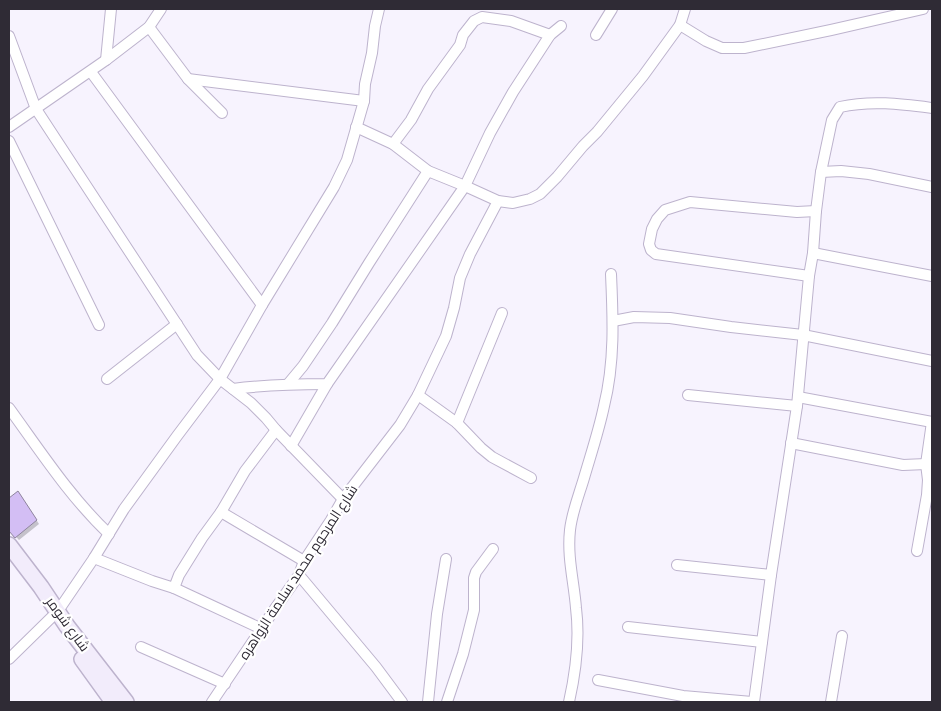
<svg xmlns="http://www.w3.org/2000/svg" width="941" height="711" font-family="'Source Serif 4',Cairo,serif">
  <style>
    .shadow { fill: #0003 }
    .building { fill: #d3bef4; stroke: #8f859e }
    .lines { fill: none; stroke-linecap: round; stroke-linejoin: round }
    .street-casing { stroke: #bdb3cd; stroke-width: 12 }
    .secondary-casing { stroke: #bdb3cd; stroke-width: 18 }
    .street { stroke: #fff; stroke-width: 10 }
    .secondary { stroke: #f2ecfb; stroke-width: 15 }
    .labels { text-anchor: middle; stroke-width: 4.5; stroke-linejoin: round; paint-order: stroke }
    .street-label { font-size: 14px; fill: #2f2b35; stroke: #fff }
  </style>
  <rect width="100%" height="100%" fill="#f7f3fe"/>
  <polygon class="shadow" points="17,492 21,496 39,524 19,540 9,529 9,499"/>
  <polygon class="building" points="18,491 37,520 15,538 9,531 9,498"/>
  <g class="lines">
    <g class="street-casing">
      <g id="street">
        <polyline points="680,25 706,41 722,48 744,48 831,30 923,9"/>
        <polyline points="149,27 188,79 222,113"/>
        <polyline points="596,35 612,9"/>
        <polyline points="9,36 36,109 197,355 220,379 251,403 266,418 276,430 343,499"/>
        <polyline points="106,60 111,9"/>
        <polyline points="91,72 262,305"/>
        <polyline points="188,79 364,101"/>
        <polyline points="9,127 106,60 149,27 161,9"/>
        <polyline points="356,127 393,144 428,171 465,186 490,133 513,92 550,35 561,26"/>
        <polyline points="9,141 99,325"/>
        <polyline points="393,144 411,120 428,89 460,45 463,35 474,21 482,17 511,21 550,35"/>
        <polyline points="821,172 841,171 869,174 932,187"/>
        <polyline points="813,253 932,276"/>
        <polyline points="809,276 656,254 651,250 649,244 652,229 657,219 665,210 690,202 797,212 816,211"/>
        <polyline points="613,321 634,317 670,318 731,327 803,335 932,361"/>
        <polyline points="107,379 177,324"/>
        <polyline points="288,384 303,366 332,323 369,263 428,171"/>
        <path d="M233,389c32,-4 63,-5 94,-5l138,-198 33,15 15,2 17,-4 10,-5 17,-17 26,-31 14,-14 46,-56 37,-51 5,-16"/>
        <polyline points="418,395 457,423 481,448 492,457 531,478"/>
        <polyline points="688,395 797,406"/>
        <polyline points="798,397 932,422"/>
        <path d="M9,408c32,44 61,89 100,126"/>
        <polyline points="457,423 502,313"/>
        <polyline points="791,443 903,465 926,464"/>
        <polyline points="291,446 327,384"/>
        <polyline points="221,512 304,561"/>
        <polyline points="917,551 927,495 928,480 926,464 932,422"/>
        <polyline points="94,558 152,581 174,588"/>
        <polyline points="677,565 771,575"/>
        <polyline points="299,575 376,667 402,702"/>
        <polyline points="628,627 762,642"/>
        <polyline points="262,629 174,588 179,575 202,538 221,512 245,471 276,430"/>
        <polyline points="141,647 225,684"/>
        <polyline points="9,659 58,611 94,558 124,509 177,436 220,379 262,305 334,187 347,160 364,101 365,84 372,53 375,26 379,9"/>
        <polyline points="598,680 683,696 752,702"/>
        <polyline points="212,702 274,610 299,575 304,561 331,520 343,499 400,425 418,395 446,336 454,308 460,278 470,254 498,201"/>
        <polyline points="428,702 437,614 446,559"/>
        <polyline points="447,702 463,654 474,610 474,578 476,572 493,549"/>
        <path d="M569,702c7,-31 11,-62 7,-94 -2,-26 -9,-51 -6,-78 2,-18 9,-35 14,-52 7,-24 15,-48 20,-72 11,-44 9,-88 7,-132"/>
        <path d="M754,702l17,-127 26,-169 12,-130 4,-23 3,-42 5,-39 11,-52 8,-13c31,-7 61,-3 92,1"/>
        <polyline points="831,702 842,636"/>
      </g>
    </g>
    <g class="secondary-casing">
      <g id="secondary">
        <polyline points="9,545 41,587 67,626 126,702"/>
        <polyline points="82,659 113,702"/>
      </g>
    </g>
    <use href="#street" class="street"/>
    <use href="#secondary" class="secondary"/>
  </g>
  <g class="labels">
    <g class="street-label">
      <text transform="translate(298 572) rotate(-57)" y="5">شارع المرحوم محمد سلامة الزواهره</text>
      <text transform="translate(68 624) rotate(54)" y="5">شارع شومر</text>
    </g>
  </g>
  <rect width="941" height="711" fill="none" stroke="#2f2b35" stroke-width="20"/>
</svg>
